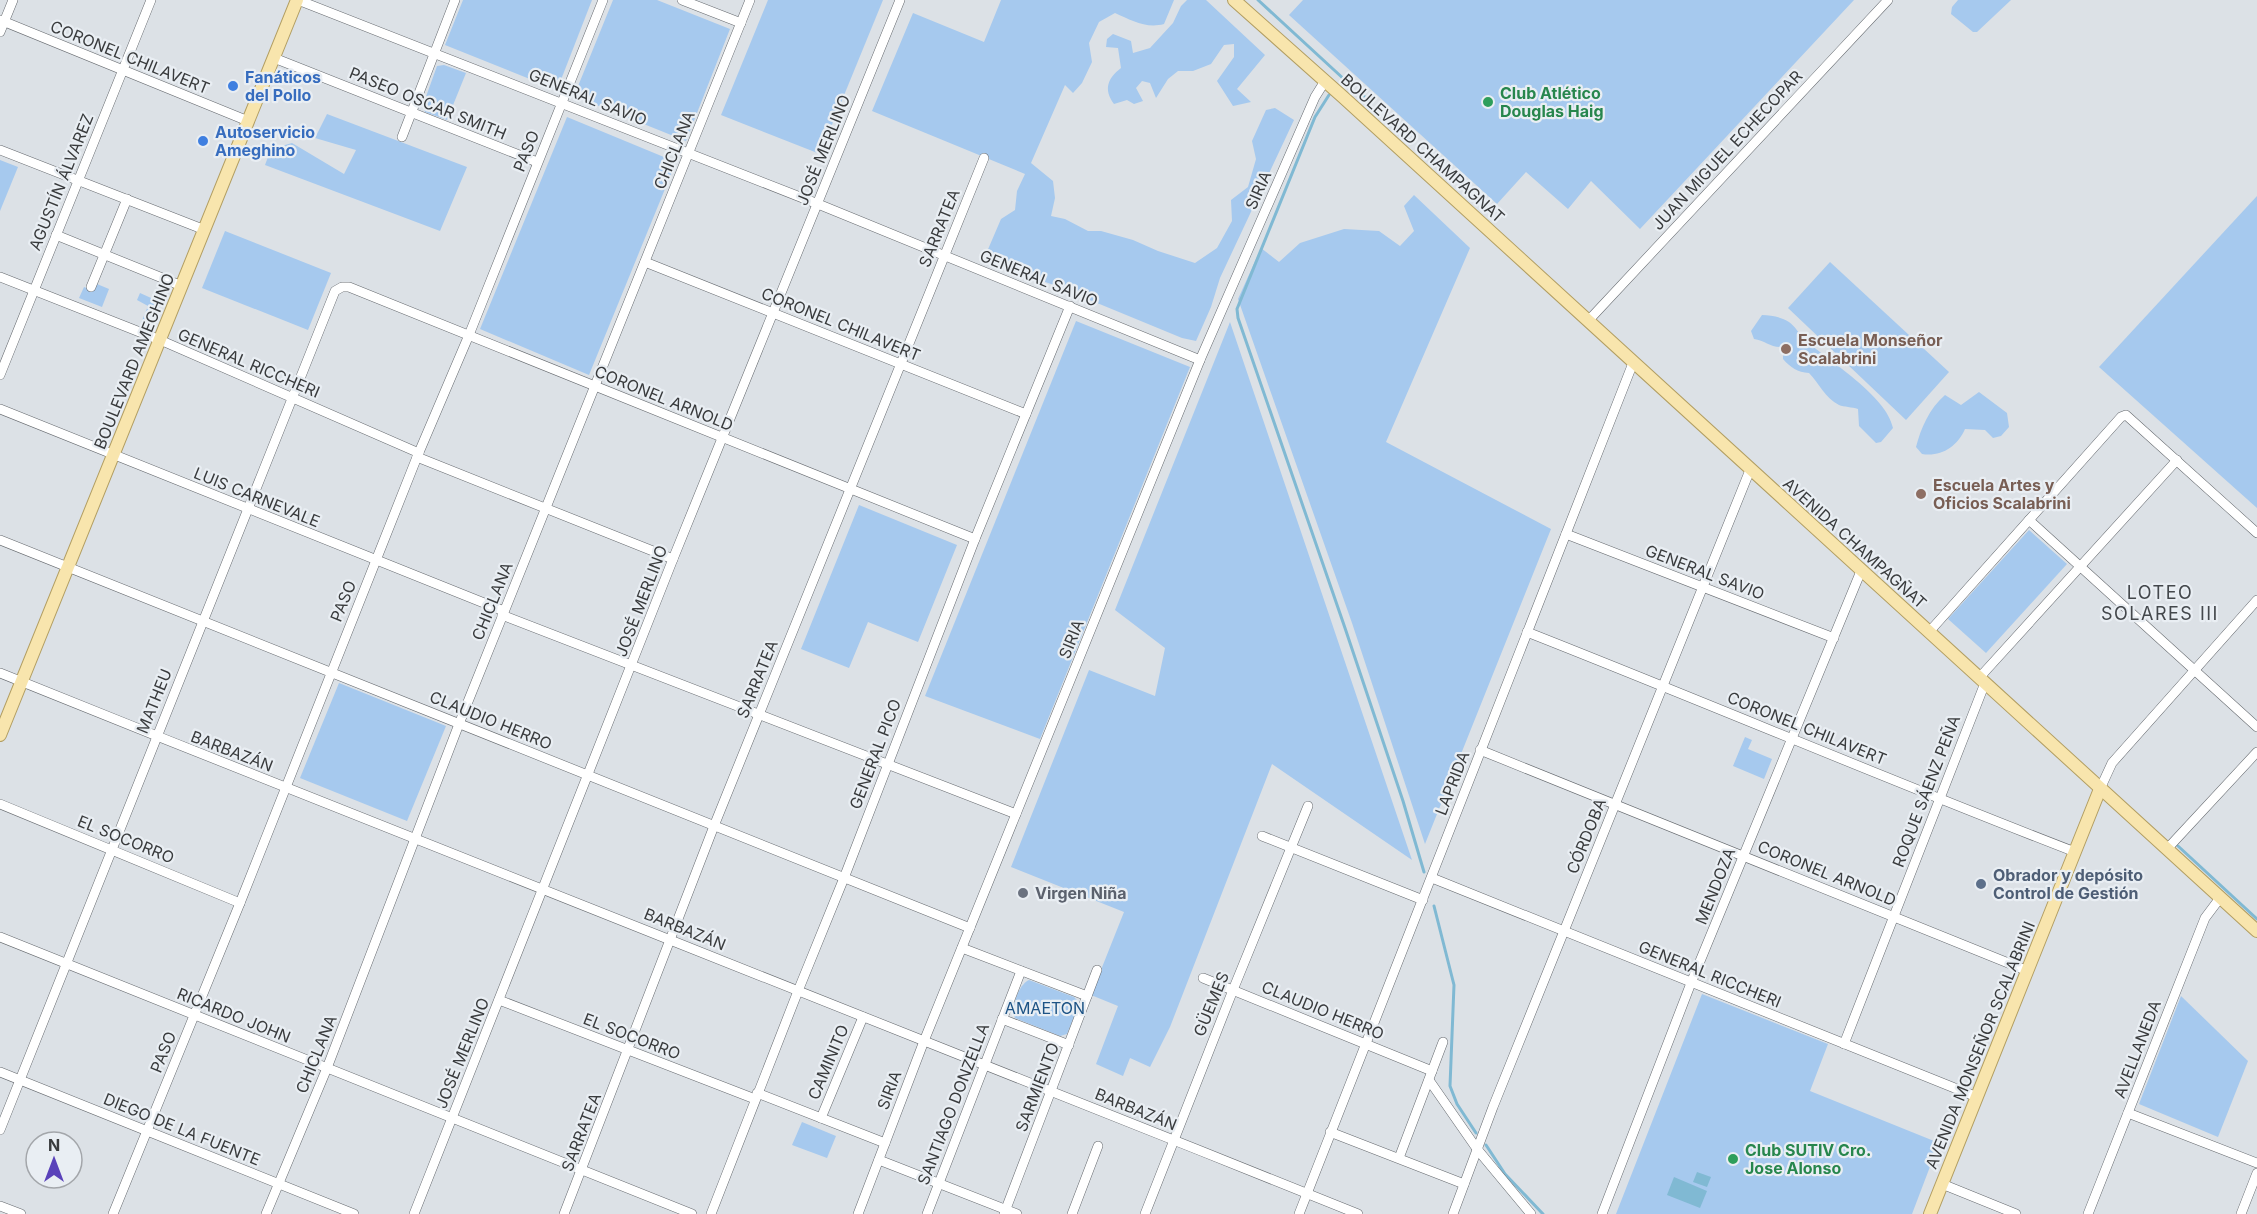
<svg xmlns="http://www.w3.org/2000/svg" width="2257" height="1214" font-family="Inter,sans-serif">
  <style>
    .green { fill: #a6c9ee }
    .water { fill: #80b9d3 }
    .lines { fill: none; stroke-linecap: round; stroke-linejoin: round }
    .stream { stroke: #80b9d3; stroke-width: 3 }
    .minor-casing { stroke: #666a6f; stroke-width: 10 }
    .major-casing { stroke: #b29e62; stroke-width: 14 }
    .minor { stroke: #fff; stroke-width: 9 }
    .major { stroke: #f8e5ad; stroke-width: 12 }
    .shop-dot { fill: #3f7fe0; stroke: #e9eef3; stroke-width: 2 }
    .leisure-dot { fill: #2e9e5b; stroke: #e9eef3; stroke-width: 2 }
    .education-dot { fill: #8d6e63; stroke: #e9eef3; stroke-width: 2 }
    .service-dot { fill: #5c6f8a; stroke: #e9eef3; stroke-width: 2 }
    .worship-dot { fill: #6b7280; stroke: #e9eef3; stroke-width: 2 }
    .labels { text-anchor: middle; stroke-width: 4.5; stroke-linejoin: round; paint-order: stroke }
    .street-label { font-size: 16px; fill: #393b3d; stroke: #e9eef3 }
    .shop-label { font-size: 16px; font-weight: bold; fill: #366cbe; stroke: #e9eef3; text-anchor: start }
    .leisure-label { font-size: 16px; font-weight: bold; fill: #27864d; stroke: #e9eef3; text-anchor: start }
    .education-label { font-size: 16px; font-weight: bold; fill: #785e54; stroke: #e9eef3; text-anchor: start }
    .service-label { font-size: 16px; font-weight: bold; fill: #4e5e75; stroke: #e9eef3; text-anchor: start }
    .worship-label { font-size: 16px; font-weight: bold; fill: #5b616d; stroke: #e9eef3; text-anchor: start }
    .park-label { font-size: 16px; fill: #1d5385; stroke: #e9eef3 }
    .neighbourhood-label { font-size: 18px; letter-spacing: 1.5px; fill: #44484c; stroke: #e9eef3 }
  </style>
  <rect width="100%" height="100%" fill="#dce1e6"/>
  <g class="green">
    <polygon points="463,0 592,0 557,90 445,45"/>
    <polygon points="613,0 657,0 730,29 686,141 574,96"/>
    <polygon points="768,0 883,0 820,154 721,115"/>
    <path d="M1001,0h173l-10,24c-18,5 -33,-4 -49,-11l-16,9 -10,21 3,19 -10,21 -9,10 -8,-8 -34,78 22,18 2,17 -4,18 14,3 23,12h13l32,9 25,11 37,12 22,-15 15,-27 -1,-21 17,-13 8,-28 -4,-18 14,-31 9,-2 19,12 -74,158 -9,29 -15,34 -14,-3 -131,-54 -51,-18 -14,-12 15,-35 14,-9 2,-19 8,-17 -153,-63 41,-98 71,29z"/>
    <path d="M1187,0h19l59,55 -28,34 14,13 -18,4 -16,-25 17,-24v-13l-10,1 -13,19 -18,7h-15l-10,8 -12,19 -6,-15 -8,-2 -6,7 7,13 -9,3 -7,-4 -13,4c-11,-15 -6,-26 7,-36l-3,-20 -12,-1 1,-8 6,-5 18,7 2,12 17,-5 23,-25 8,-17z"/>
    <polygon points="1303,0 1854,0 1640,229 1591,181 1568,209 1526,172 1497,204 1289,15"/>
    <polygon points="1958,0 2011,0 1977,32 1973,32 1951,14 1952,7"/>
    <polygon points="444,65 466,73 447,120 425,112 423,105 437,66"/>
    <polygon points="327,114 467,167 440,231 265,165 271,149 292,143 344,174 356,150 315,138"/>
    <polygon points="567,117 676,162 589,375 480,329"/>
    <polygon points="0,160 18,167 0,211"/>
    <polygon points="1414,195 1470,248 1386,442 1551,529 1425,844 1352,623 1238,299 1261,248 1279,262 1300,243 1344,229 1379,231 1400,246 1414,231 1404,206"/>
    <polygon points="2257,196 2257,508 2099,367"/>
    <polygon points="225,231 331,273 308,330 202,288"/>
    <polygon points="1830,262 1949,372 1906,420 1788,308"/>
    <polygon points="97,284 109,289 102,307 79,298 84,287 94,291"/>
    <polygon points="140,293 160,302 150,327 141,323 148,306 137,300"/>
    <path d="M1762,315c9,0 19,2 27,7 6,4 10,12 16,18 24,21 82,56 88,88l-12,14 -5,1 -17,-17 -1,-17c-6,-2 -14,-2 -19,-4 -14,-7 -20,-22 -30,-32 -12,-1 -18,-5 -26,-14v-7l-3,-5c-10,0 -16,-7 -26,-8l-3,-8z"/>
    <polygon points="1076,321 1190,367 1040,739 925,696"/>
    <polygon points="1230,322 1412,860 1272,764 1170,1027 1150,1067 1130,1058 1123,1076 1096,1064 1118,1006 1091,995 1124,912 1011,867 1089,670 1155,696 1165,648 1115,610"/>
    <path d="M1979,392l28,21 2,14 -8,9 -8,2 -8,-8 -20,-1c-8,18 -24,28 -43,25l-6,-7c5,-19 13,-38 29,-52l16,10z"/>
    <polygon points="859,505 957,545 918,642 868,622 849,668 801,649"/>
    <polygon points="2029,530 2067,564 1986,653 1948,619"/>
    <polygon points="339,683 446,726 407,821 300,778"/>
    <polygon points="1745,737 1752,740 1748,749 1772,759 1764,779 1733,766"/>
    <path d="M1029,980l45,17 4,4v6l-11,27 -7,2 -45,-18c-5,-10 4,-34 14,-38z"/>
    <polygon points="1702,994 1828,1044 1810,1091 1939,1143 1912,1214 1616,1214"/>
    <polygon points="2181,996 2248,1061 2218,1137 2139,1104"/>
    <polygon points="802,1122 836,1136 827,1158 792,1145"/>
  </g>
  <g class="water">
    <polygon points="1697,1172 1711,1177 1707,1187 1693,1182"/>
    <polygon points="1674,1177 1707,1191 1700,1208 1667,1195"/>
  </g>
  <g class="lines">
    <g class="stream">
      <polyline points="1258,0 1346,81"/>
      <polyline points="1358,91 1364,96"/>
      <polyline points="1329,95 1315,117 1237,309 1238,318 1345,628 1403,801 1424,872"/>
      <polyline points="2178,846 2257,919"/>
      <polyline points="1434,906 1454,985 1450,1086 1457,1104 1476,1133"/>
      <polyline points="1486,1145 1505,1174 1543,1214"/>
    </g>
    <g class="minor-casing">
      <g id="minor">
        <polyline points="298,0 818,204 1200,360"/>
        <polyline points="682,0 741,23"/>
        <polyline points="0,20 248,121"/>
        <polyline points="0,32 13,0"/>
        <polyline points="274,58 537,162"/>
        <polyline points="402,137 455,0"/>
        <polyline points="0,150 205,230"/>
        <polyline points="56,235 182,286"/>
        <polyline points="645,262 1026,414"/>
        <polyline points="0,277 160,340 419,453"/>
        <polyline points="91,287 127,199"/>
        <polyline points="1588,321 1888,0"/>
        <polyline points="0,375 151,0"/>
        <polyline points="0,409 504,611"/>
        <polyline points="417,457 673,559"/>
        <polyline points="2029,520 2257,727"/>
        <polyline points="1566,534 1834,638"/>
        <polyline points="0,540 970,928"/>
        <polyline points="502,615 1016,814"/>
        <path d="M1527,632c183,72 364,149 548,220"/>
        <polyline points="1929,632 2121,417 2126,415 2257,533"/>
        <path d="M0,673c452,182 906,359 1358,541"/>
        <polyline points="1979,678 2177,460"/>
        <polyline points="1480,750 2028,971"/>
        <polyline points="2100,789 2112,763 2257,600"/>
        <polyline points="0,804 240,903"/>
        <polyline points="1262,836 1423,900"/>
        <polyline points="2167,849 2257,752"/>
        <polyline points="1432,878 1977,1097"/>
        <polyline points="0,937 692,1214"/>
        <polyline points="962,948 1087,996"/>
        <polyline points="1203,978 1432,1071"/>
        <polyline points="499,1000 755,1099"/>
        <polyline points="1002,1019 1069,1045"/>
        <polyline points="1844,1044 1985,683"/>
        <polyline points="0,1072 354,1214"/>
        <polyline points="1429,1080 1477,1149 1531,1214"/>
        <polyline points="757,1093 885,1143"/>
        <polyline points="2128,1113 2257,1163"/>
        <polyline points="821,1118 863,1017"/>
        <polyline points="0,1130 335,291 342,287 349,287 975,539"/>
        <polyline points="1330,1132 1464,1184"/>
        <polyline points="1399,1158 1443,1042"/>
        <polyline points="879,1160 1017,1214"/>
        <polyline points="1942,1184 2016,1214"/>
        <polyline points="0,1206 21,1214"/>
        <polyline points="113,1214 240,903 417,457 469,335 603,0"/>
        <polyline points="266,1214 327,1068 459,724 750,0"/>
        <polyline points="414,1214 673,559 900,0"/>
        <polyline points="564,1214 714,826 984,158"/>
        <polyline points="711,1214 798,991 844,878 975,539 1070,306"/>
        <polyline points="858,1214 924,1041 1200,360 1315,97 1325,81"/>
        <polyline points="927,1214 1021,971"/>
        <polyline points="1004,1214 1097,970"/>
        <polyline points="1072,1214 1098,1146"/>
        <polyline points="1145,1214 1233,990 1308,806"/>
        <polyline points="1299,1214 1633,363"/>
        <polyline points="1453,1214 1493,1107 1750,470"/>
        <polyline points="1602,1214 1691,983 1861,571"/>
        <polyline points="2088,1214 2205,918 2220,898"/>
        <polyline points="2241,1214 2257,1173"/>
      </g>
    </g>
    <g class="major-casing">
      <g id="major">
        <polyline points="1234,0 1343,97 2257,931"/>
        <polyline points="0,735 297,0"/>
        <polyline points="1930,1214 2100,789"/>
      </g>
    </g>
    <use href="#minor" class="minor"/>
    <use href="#major" class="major"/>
  </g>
  <g class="shop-dot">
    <circle cx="233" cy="86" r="6"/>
    <circle cx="203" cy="141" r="6"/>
  </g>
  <g class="leisure-dot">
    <circle cx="1488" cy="102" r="6"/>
    <circle cx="1733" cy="1159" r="6"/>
  </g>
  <g class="education-dot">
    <circle cx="1786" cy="349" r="6"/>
    <circle cx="1921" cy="494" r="6"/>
  </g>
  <circle class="service-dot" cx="1981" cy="884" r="6"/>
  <circle class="worship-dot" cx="1023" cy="893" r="6"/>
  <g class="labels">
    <g class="street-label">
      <text transform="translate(130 57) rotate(22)" y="6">CORONEL CHILAVERT</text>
      <text transform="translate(588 97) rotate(22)" y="6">GENERAL SAVIO</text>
      <text transform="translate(428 103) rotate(22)" y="6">PASEO OSCAR SMITH</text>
      <text transform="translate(1423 148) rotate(42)" y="6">BOULEVARD CHAMPAGNAT</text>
      <text transform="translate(674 150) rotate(-68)" y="6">CHICLANA</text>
      <text transform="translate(823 150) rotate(-68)" y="6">JOSÉ MERLINO</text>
      <text transform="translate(1727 150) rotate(-47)" y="6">JUAN MIGUEL ECHECOPAR</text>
      <text transform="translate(526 151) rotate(-68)" y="6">PASO</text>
      <text transform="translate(61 182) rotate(-68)" y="6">AGUSTÍN ÁLVAREZ</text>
      <text transform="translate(1258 190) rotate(-66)" y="6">SIRIA</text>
      <text transform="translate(939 228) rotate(-68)" y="6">SARRATEA</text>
      <text transform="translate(1039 278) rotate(22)" y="6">GENERAL SAVIO</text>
      <text transform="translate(841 324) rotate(22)" y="6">CORONEL CHILAVERT</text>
      <text transform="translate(134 361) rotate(-68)" y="6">BOULEVARD AMEGHINO</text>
      <text transform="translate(249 363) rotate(23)" y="6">GENERAL RICCHERI</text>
      <text transform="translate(664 398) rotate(22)" y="6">CORONEL ARNOLD</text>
      <text transform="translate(257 497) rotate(22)" y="6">LUIS CARNEVALE</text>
      <text transform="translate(1855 543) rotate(42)" y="6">AVENIDA CHAMPAGÑAT</text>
      <text transform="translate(1705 572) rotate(21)" y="6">GENERAL SAVIO</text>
      <text transform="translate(343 601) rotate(-68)" y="6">PASO</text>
      <text transform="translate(492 601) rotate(-68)" y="6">CHICLANA</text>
      <text transform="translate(641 601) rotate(-69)" y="6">JOSÉ MERLINO</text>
      <text transform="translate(1071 639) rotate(-68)" y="6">SIRIA</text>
      <text transform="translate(757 679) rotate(-68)" y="6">SARRATEA</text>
      <text transform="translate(154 701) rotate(-68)" y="6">MATHEU</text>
      <text transform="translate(491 720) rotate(22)" y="6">CLAUDIO HERRO</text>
      <text transform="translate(1807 728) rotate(22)" y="6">CORONEL CHILAVERT</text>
      <text transform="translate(232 751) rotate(21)" y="6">BARBAZÁN</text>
      <text transform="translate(875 754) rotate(-69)" y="6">GENERAL PICO</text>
      <text transform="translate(1452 783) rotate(-69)" y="6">LAPRIDA</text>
      <text transform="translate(1926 791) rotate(-69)" y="6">ROQUE SÁENZ PEÑA</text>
      <text transform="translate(1586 836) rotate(-68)" y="6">CÓRDOBA</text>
      <text transform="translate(126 839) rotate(22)" y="6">EL SOCORRO</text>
      <text transform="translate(1827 873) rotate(22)" y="6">CORONEL ARNOLD</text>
      <text transform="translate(1715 886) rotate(-68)" y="6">MENDOZA</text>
      <text transform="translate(685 929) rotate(22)" y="6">BARBAZÁN</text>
      <text transform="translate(1710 974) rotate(22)" y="6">GENERAL RICCHERI</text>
      <text transform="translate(1211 1004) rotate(-68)" y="6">GÜEMES</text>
      <text transform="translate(1323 1010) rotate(22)" y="6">CLAUDIO HERRO</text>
      <text transform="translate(234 1015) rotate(22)" y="6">RICARDO JOHN</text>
      <text transform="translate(632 1036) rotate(21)" y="6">EL SOCORRO</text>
      <text transform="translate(1980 1045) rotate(-68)" y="6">AVENIDA MONSEÑOR SCALABRINI</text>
      <text transform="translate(2137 1049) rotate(-69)" y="6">AVELLANEDA</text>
      <text transform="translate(163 1052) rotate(-68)" y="6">PASO</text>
      <text transform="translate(462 1053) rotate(-68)" y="6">JOSÉ MERLINO</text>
      <text transform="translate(316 1054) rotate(-68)" y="6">CHICLANA</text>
      <text transform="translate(828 1062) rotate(-67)" y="6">CAMINITO</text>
      <text transform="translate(1037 1087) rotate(-69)" y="6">SARMIENTO</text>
      <text transform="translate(889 1090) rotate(-69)" y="6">SIRIA</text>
      <text transform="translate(953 1104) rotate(-69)" y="6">SANTIAGO DONZELLA</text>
      <text transform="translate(1136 1109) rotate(22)" y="6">BARBAZÁN</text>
      <text transform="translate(182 1129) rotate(22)" y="6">DIEGO DE LA FUENTE</text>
      <text transform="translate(581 1132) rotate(-69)" y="6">SARRATEA</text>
    </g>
    <g class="shop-label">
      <text x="245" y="83">Fanáticos<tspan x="245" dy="18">del Pollo</tspan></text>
      <text x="215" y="138">Autoservicio<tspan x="215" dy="18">Ameghino</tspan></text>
    </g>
    <g class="leisure-label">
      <text x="1500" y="99">Club Atlético<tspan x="1500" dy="18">Douglas Haig</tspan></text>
      <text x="1745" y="1156">Club SUTIV Cro.<tspan x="1745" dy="18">Jose Alonso</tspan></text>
    </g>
    <g class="education-label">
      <text x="1798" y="346">Escuela Monseñor<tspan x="1798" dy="18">Scalabrini</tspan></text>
      <text x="1933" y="491">Escuela Artes y<tspan x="1933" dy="18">Oficios Scalabrini</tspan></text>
    </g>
    <g class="service-label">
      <text x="1993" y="881">Obrador y depósito<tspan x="1993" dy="18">Control de Gestión</tspan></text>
    </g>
    <g class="worship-label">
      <text x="1035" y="899">Virgen Niña</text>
    </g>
    <g class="park-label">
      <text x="1045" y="1014">AMAETON</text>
    </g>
    <g class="neighbourhood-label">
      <text x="2160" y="599">LOTEO<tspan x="2160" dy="21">SOLARES III</tspan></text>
    </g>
  </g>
  <g transform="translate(54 1160)"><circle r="28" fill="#e9eef3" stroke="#a3a6aa" stroke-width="1.5"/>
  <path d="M0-4.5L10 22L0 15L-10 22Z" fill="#5a42ba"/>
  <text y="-9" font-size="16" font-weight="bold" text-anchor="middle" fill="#393b3d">N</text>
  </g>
</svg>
